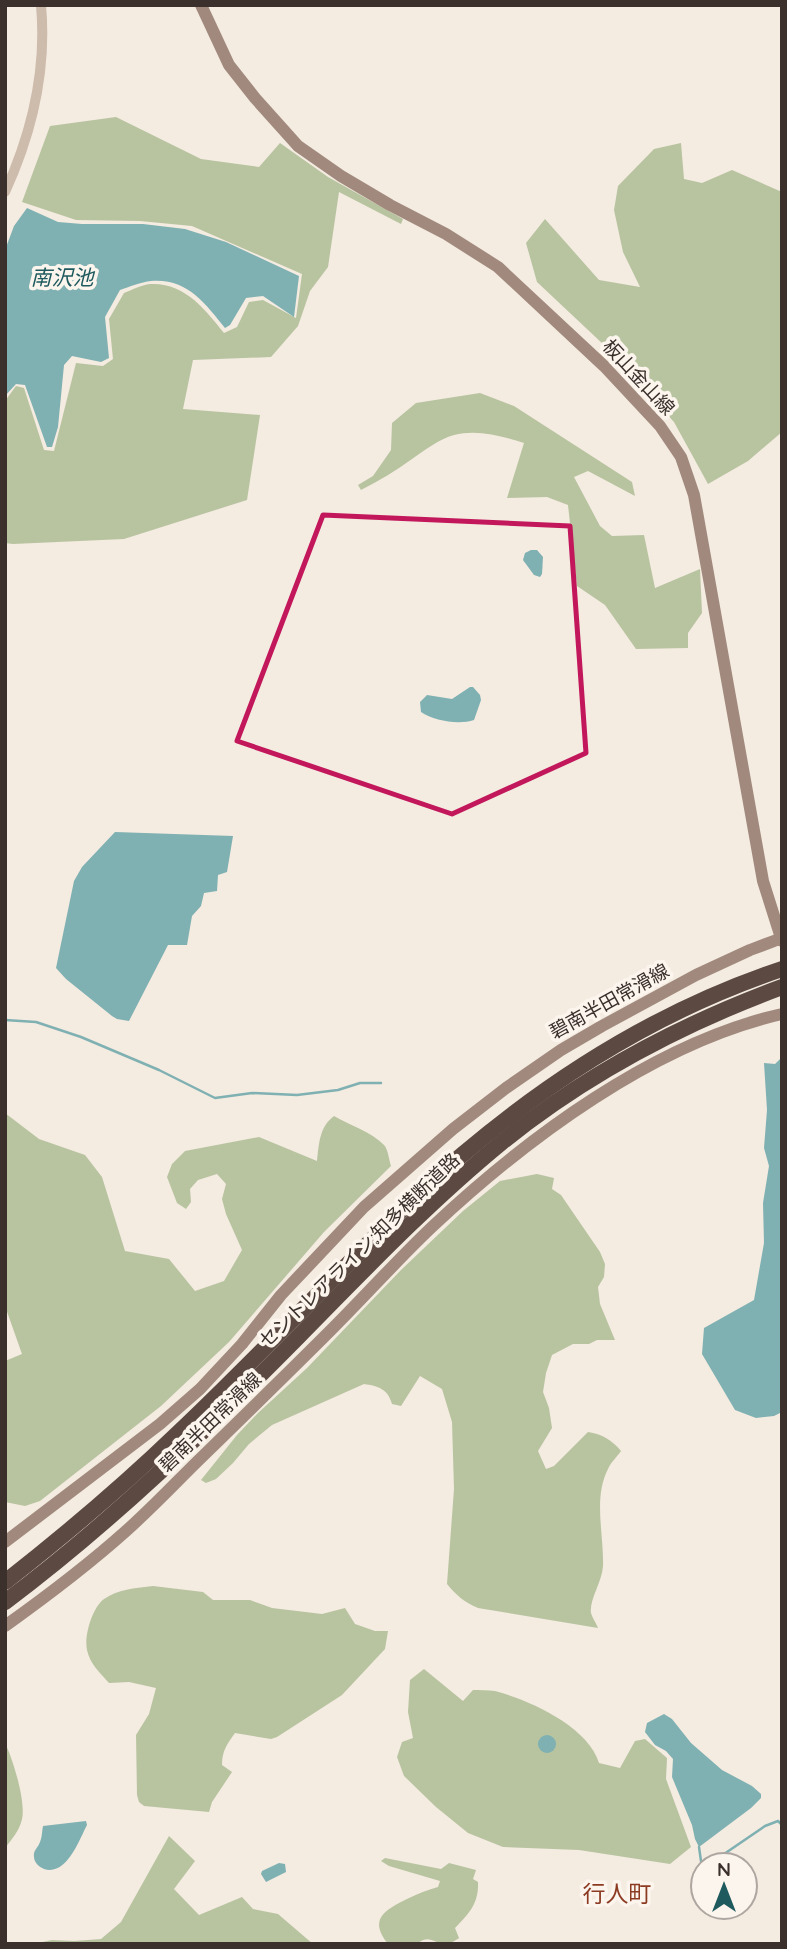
<svg xmlns="http://www.w3.org/2000/svg" width="787" height="1949" font-family="Quicksand,'Noto Sans JP',sans-serif">
  <style>
    .green { fill: #b8c4a0 }
    .water { fill: #7fb0b2 }
    .lines { fill: none; stroke-linecap: round; stroke-linejoin: round }
    .stream { stroke: #7fb0b2; stroke-width: 2.5 }
    .tertiary { stroke: #cdbbac; stroke-width: 10 }
    .secondary { stroke: #a18a7d; stroke-width: 12 }
    .motorway { stroke: #5c4a42; stroke-width: 16 }
    .marked { fill: none; stroke: #c2185b; stroke-width: 5; stroke-linejoin: round }
    .labels { text-anchor: middle; stroke-width: 7; stroke-linejoin: round; paint-order: stroke }
    .street-label { font-size: 19px; fill: #3b302b; stroke: #fbf5ee }
    .water-label { font-size: 21px; font-style: italic; fill: #1f5a5e; stroke: #fbf5ee }
    .quarter-label { font-size: 23px; fill: #8c3b22; stroke: #fbf5ee }
  </style>
  <rect width="100%" height="100%" fill="#f4ebe1"/>
  <g class="green">
    <path d="M116,117l85,42 58,8 21,-24 48,34 75,42 -2,5 -62,-32 -11,75 -18,24 -12,35 -27,31 -78,3 -10,49 77,6 -13,85 -123,39 -111,5 -8,-1v-142l11,-15 8,2 20,62 10,1 22,-88 27,3 10,-7 -4,-40 15,-26c8,-3 17,-8 26,-9 34,-2 55,25 74,49l13,-6 12,-25 14,-2 33,18 6,-44 -110,-48 -52,-5 -64,-1 -54,-18 28,-76z"/>
    <polygon points="681,143 684,179 702,183 732,170 782,192 782,432 748,461 708,484 674,422 604,345 537,282 526,243 545,219 599,280 640,287 623,252 614,210 618,186 654,149"/>
    <path d="M480,393l34,13 118,76 3,14 -47,-25 -14,6 26,49 12,10 32,-1 11,53 45,-19 2,44 -14,20v15l-52,1 -31,-44 -28,-19 -9,-81 -21,-8 -40,1 17,-55c-22,-7 -47,-14 -70,-8 -15,4 -29,15 -42,24 -17,12 -33,22 -51,31l-3,-5 15,-9 18,-26 1,-27 24,-20z"/>
    <path d="M5,1113l34,26 46,16 17,22 23,74 44,8 26,32 29,-10 18,-31 -16,-36 -4,-15 4,-15 -9,-10 -19,6 -8,9 1,13 -5,7 -9,-6 -10,-26 5,-13 13,-13 74,-14 58,24c2,-16 2,-34 17,-45 15,9 38,16 50,29 4,4 5,15 7,21l-67,66 -95,110 -68,64 -121,95 -15,5 -20,-4v-141l17,-7 -17,-48z"/>
    <path d="M537,1174l17,4 -2,11 9,6 39,57 5,12 -1,13 -6,10 2,17 15,36h-18l-8,4h-16l-21,11 -6,18 -3,19 6,16 3,20 -14,23 8,18 8,-3 34,-34c14,2 24,8 33,19 -4,6 -10,11 -13,18 -15,29 -4,65 -5,97 -1,16 -14,34 -12,47 1,4 5,10 7,15l-120,-20c-14,-6 -22,-13 -31,-24l7,-95 -2,-67 -10,-33 -22,-13 -19,30 -9,-2c-4,-15 -14,-18 -28,-20l-92,41 -23,19 -16,19 -17,16 -10,4 -5,-3 36,-45 21,-22 49,-45 94,-98 62,-59 37,-30z"/>
    <path d="M153,1586l50,6 10,8h37l22,8 50,6 23,-6 10,16 20,7h13l-3,18 -43,46 -65,42 -6,2 -36,-6c-8,11 -13,18 -13,32l10,7 -20,30 -3,10 -65,-6 -5,-4 -2,-7 -1,-60 13,-21 7,-26 -27,-6 -20,1c-9,-10 -19,-19 -22,-33 -3,-14 5,-42 17,-51 14,-10 33,-11 49,-13z"/>
    <path d="M424,1669l39,32 10,-11c7,0 15,0 22,1 34,9 93,35 104,72l21,5 15,-27 10,-2 22,19 -1,21 25,68 -21,17 -91,-14 -76,-3 -35,-14 -32,-26 -32,-31 -7,-19 5,-15 11,-4 -5,-26 2,-32z"/>
    <path d="M5,1743c8,16 21,59 17,76 -2,11 -11,21 -17,29z"/>
    <polygon points="169,1836 195,1861 174,1889 199,1915 242,1897 253,1909 278,1914 313,1944 33,1944 52,1940 74,1941 101,1939 121,1922"/>
    <path d="M385,1858l56,11 8,-6 27,7 -3,9 5,3c1,21 -9,32 -23,46l4,10c0,1 -11,6 -12,6 -13,1 -17,-11 -30,0h-29c-20,-25 -3,-34 19,-45 10,-5 20,-9 31,-12l2,-6 -51,-15 -8,-5z"/>
  </g>
  <g class="water">
    <path d="M27,208l31,14 24,2h61l42,5 41,13 73,34 -5,41 -31,-21 -17,2 -16,27 -5,3c-20,-25 -38,-50 -74,-47 -10,1 -22,6 -31,9l-15,27 4,41 -8,4 -29,-6 -8,9 -6,62 -6,20h-5l-22,-62 -9,-1 -11,12v-146l9,-24z"/>
    <polygon points="531,550 537,550 543,557 542,574 540,577 534,575 523,560 525,553"/>
    <path d="M470,687h3l7,8 1,5 -7,20c-15,5 -40,1 -53,-8l-1,-10 7,-7 25,4z"/>
    <polygon points="115,832 233,836 227,872 218,875 217,891 204,893 201,906 192,916 187,945 168,945 129,1021 117,1019 112,1016 66,979 56,968 74,881 82,867"/>
    <polygon points="782,1057 782,1412 774,1416 756,1418 735,1410 702,1354 704,1328 754,1300 764,1243 763,1203 769,1166 764,1148 767,1110 764,1063 775,1064"/>
    <polygon points="664,1714 672,1719 691,1743 722,1770 752,1786 761,1794 761,1798 751,1808 699,1847 695,1839 692,1825 672,1777 673,1759 666,1751 655,1745 645,1732 647,1723"/>
    <circle cx="547" cy="1744" r="9"/>
    <path d="M86,1821l1,4c-8,15 -20,51 -43,44 -5,-2 -10,-7 -10,-12 -1,-7 4,-9 6,-15 2,-4 2,-11 3,-16z"/>
    <polygon points="279,1863 285,1864 286,1872 266,1882 261,1874 262,1871"/>
  </g>
  <g class="lines">
    <g class="stream">
      <polyline points="5,1020 36,1022 81,1037 159,1070 215,1098 252,1093 297,1095 338,1090 360,1083 381,1083"/>
      <polyline points="699,1847 701,1861 703,1865"/>
      <polyline points="708,1865 765,1826 778,1821 782,1825"/>
    </g>
    <path class="tertiary" d="M5,192c27,-59 42,-121 36,-187"/>
    <g class="secondary">
      <polyline points="201,5 229,65 255,98 298,146 341,176 390,205 446,234 498,267 604,366 660,426 681,457 694,495 763,881 782,941"/>
      <polyline points="5,1542 160,1424 200,1389 242,1344 281,1295 364,1207 453,1129 506,1088 561,1050 602,1026 696,975 750,950 782,938"/>
      <path d="M5,1626c42,-30 83,-61 121,-95 27,-24 53,-52 79,-77 43,-42 86,-84 128,-126 34,-34 66,-70 100,-102 94,-88 221,-183 349,-212"/>
    </g>
    <g class="motorway">
      <path d="M5,1582c60,-47 118,-96 173,-149 55,-52 108,-107 162,-161 40,-40 79,-81 122,-117 94,-80 203,-147 320,-186"/>
      <path d="M5,1602c107,-80 201,-172 294,-266 65,-66 130,-134 202,-193 84,-68 181,-119 281,-156"/>
    </g>
  </g>
  <path class="marked" d="M323,515l247,11 16,227 -134,61 -215,-73z"/>
  <g class="labels">
    <g class="street-label">
      <text transform="translate(639 377) rotate(47)" y="7">板山金山線</text>
      <text transform="translate(609 1001) rotate(-29)" y="7">碧南半田常滑線</text>
      <text transform="translate(359 1250) rotate(-44)" y="7">セントレアライン;知多横断道路</text>
      <text transform="translate(210 1422) rotate(-44)" y="7">碧南半田常滑線</text>
    </g>
    <g class="water-label">
      <text x="62" y="285">南沢池</text>
    </g>
    <g class="quarter-label">
      <text x="617" y="1902">行人町</text>
    </g>
  </g>
  <rect width="787" height="1949" fill="none" stroke="#3b302b" stroke-width="14"/>
  <g transform="translate(724 1886)"><circle r="33" fill="#fbf5ee" stroke="#aea6a0" stroke-width="2"/>
  <path d="M0-5L12 26L0 18L-12 26Z" fill="#1f5a5e"/>
  <text y="-10" font-size="19" font-weight="bold" text-anchor="middle" fill="#3b302b">N</text>
  </g>
</svg>
